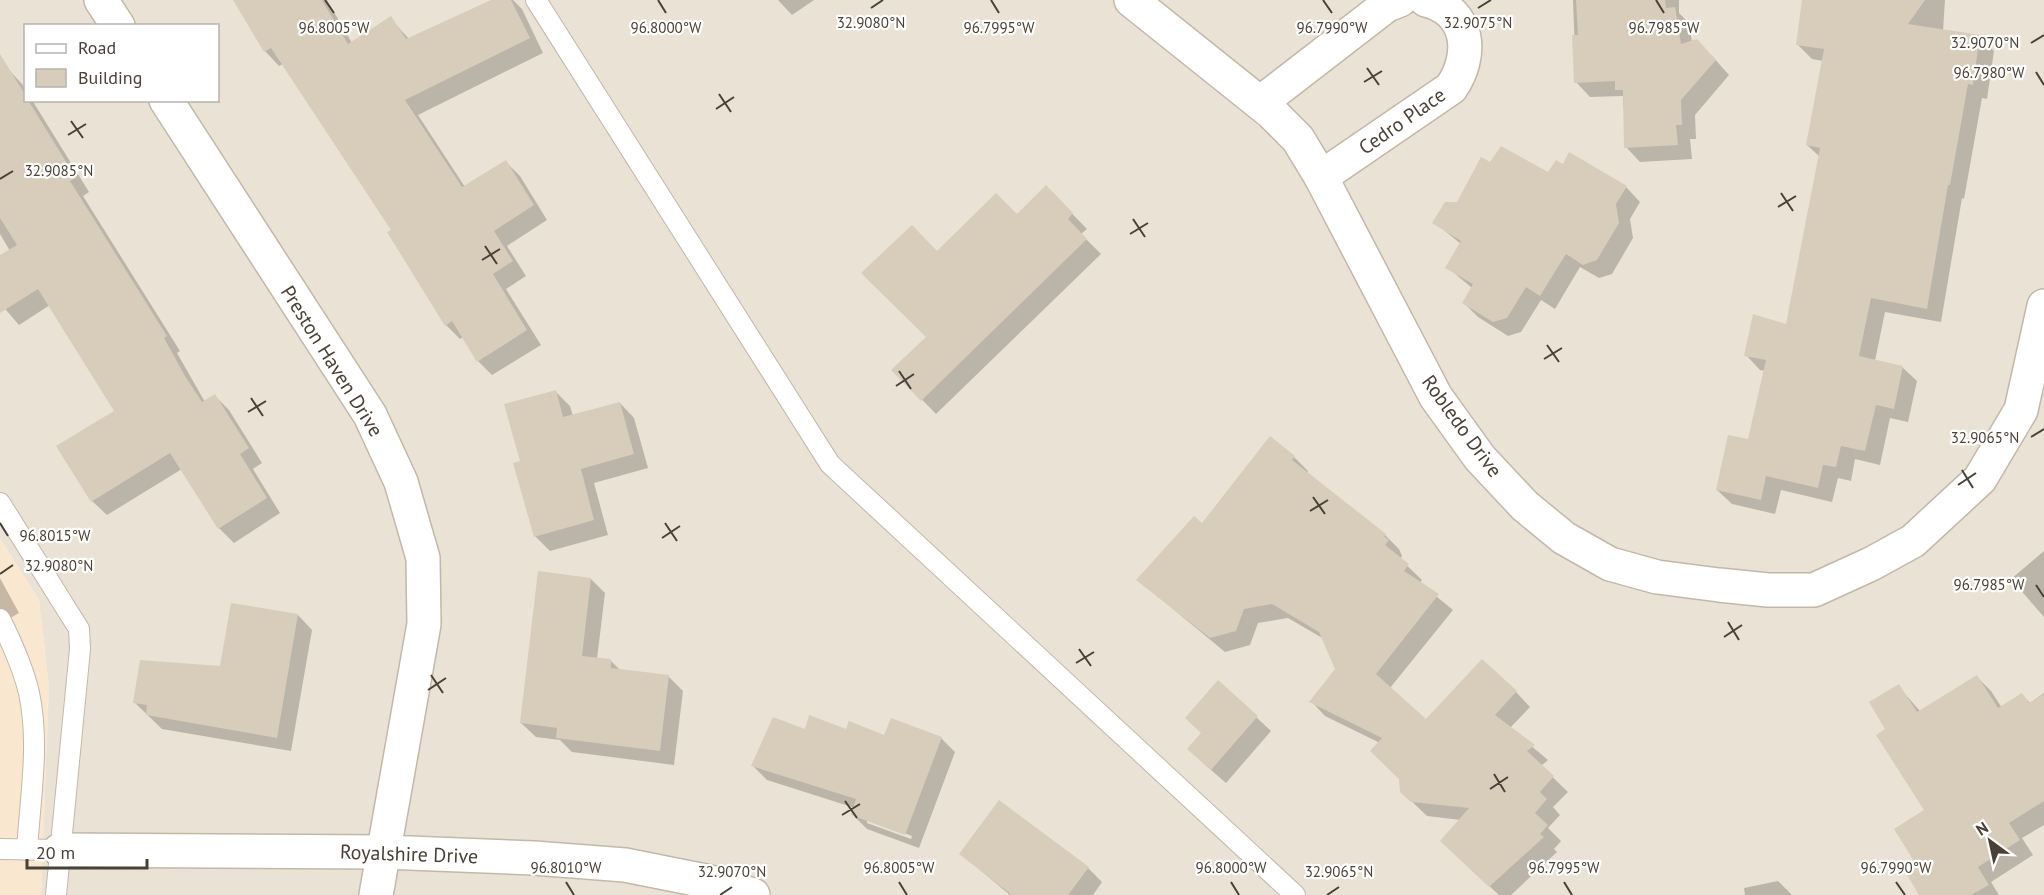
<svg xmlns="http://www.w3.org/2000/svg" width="2044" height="895" font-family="'PT Sans',sans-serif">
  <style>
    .residential { fill: #eae2d4; fill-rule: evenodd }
    .commercial { fill: #f9e7d0 }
    .shadow { fill: #0003; fill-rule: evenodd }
    .building { fill: #d8ccbb }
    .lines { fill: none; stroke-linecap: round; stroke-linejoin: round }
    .service-casing { stroke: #c2b8a8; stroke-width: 22 }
    .minor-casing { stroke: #c2b8a8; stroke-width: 36 }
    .service { stroke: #fff; stroke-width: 20 }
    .minor { stroke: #fff; stroke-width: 33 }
    .ticks { fill: none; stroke: #494135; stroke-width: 2 }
    .labels { text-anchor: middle; stroke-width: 4.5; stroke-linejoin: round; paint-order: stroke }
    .street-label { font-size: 20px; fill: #494135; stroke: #fff }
    .ticks-label { font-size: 15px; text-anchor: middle; fill: #494135; stroke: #fff; stroke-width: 4.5; stroke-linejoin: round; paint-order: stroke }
  </style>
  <rect width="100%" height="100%" fill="#f5f0e7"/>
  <path class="residential" d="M0,0h2044v895h-2003l8,-209 -10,-86 -39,-62zM26,26h192v74h-192z"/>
  <polygon class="commercial" points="0,538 39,600 49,686 41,895 0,895"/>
  <g class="shadow">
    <polygon points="234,0 327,0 352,43 390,18 409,39 495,0 513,0 522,9 543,53 418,115 465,187 506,162 520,176 547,220 507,246 526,276 506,289 541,345 492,375 478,361 463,337 460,339 446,325 393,231 283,64 279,66 265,51"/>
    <polygon points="778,0 814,0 792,15"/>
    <polygon points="1573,0 1679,0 1679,13 1689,23 1692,42 1712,56 1729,75 1695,115 1696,139 1690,139 1692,159 1640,162 1626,147 1623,96 1590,97 1576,82"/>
    <polygon points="1804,0 1945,0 1943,31 1980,37 1994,51 1987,99 1982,98 1964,199 1962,198 1941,322 1885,312 1875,361 1902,367 1917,381 1908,422 1890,418 1880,465 1855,459 1851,481 1838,478 1832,502 1781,490 1775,514 1732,504 1717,490 1749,441 1765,371 1760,370 1746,355 1788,326 1820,157 1807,145 1823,61 1812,59 1798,45"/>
    <polygon points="0,69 8,69 22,84 26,89 26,100 32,100 89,192 83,196 180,351 177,353 205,402 215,396 229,410 262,463 253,469 280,513 234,543 219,528 182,469 107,515 92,501 116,411 50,305 19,325 0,303 0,257 10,251 0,234"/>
    <polygon points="1490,164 1626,187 1640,202 1630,219 1633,238 1612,274 1599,278 1580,267 1555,309 1541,300 1521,332 1508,336 1478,317 1464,303 1472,288 1447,267 1461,244 1434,222 1457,203"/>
    <polygon points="1046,187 1087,229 1081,234 1101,254 936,414 893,370 928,337 938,253 1017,216"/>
    <polygon points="556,392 570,406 573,416 620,403 634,418 648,468 594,483 608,535 550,551 535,536 522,462"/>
    <polygon points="1294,457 1308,471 1307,473 1385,535 1399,549 1402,556 1400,559 1422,580 1420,583 1453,610 1390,688 1427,721 1516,692 1530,707 1510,728 1548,760 1541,766 1568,792 1553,807 1560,815 1548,828 1561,841 1554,849 1557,852 1511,895 1499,895 1456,855 1461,820 1427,816 1402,792 1401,779 1380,743 1325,716 1311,701 1336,669 1324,639 1288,618 1258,623 1250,645 1225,652 1138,580 1202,525"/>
    <polygon points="2044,551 2044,617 2011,579"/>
    <polygon points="0,578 19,613 0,624"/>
    <polygon points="591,579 605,593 597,659 611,661 620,670 668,676 683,691 674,765 572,752 560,740 536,737 521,723"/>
    <polygon points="298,615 312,630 291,751 162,729 134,702 221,668"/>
    <polygon points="1977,677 1991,691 2002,708 2022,695 2030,703 2044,693 2044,825 2022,838 2033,855 1991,882 1999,895 1921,895 1920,866 1926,811 1887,729 1898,686 1920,711"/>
    <polygon points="1256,717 1271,731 1226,783 1203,763 1202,734"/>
    <path d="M806,731h41l38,6 56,1 14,14 -36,96 -52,-19 -15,-15 3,-6 -88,-28 -14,-14zM867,819l45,17 -1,3 -44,-16z"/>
    <polygon points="961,854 1088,868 1102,882 1093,895 1010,895"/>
    <polygon points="1778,881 1792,895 1745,895 1744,888"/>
  </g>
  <g class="building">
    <polygon points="233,0 322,0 348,44 391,16 406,39 491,0 511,0 530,38 405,100 462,187 506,160 534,205 494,231 513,261 493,274 527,330 477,362 452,321 445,326 387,232 391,230 271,48 264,52"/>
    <polygon points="1576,0 1665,0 1666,8 1675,7 1681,44 1697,39 1716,60 1681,100 1682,125 1676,125 1678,145 1624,148 1623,90 1615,90 1615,81 1574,83 1572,35 1578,35"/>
    <polygon points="1802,0 1925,0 1908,24 1980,35 1973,85 1968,84 1950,185 1948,185 1927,309 1871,298 1859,356 1903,366 1894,409 1876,405 1865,451 1841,446 1836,467 1823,465 1818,488 1766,476 1761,500 1716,490 1728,435 1748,439 1766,360 1744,356 1753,314 1786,324 1820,148 1806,145 1824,49 1796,45"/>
    <polygon points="0,54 26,96 26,100 28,100 76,178 70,181 167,336 164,338 185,376 202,402 215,394 249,448 240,454 267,498 218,529 170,453 91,502 56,446 114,411 38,289 0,313 0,255 17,245 0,218"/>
    <polygon points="1501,146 1548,172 1556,160 1563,164 1569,152 1627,186 1616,204 1619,223 1597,260 1583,265 1566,254 1540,296 1526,287 1507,318 1493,322 1462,303 1473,284 1445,268 1461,241 1432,223 1445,202 1457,202 1481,157 1490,162"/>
    <polygon points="1046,185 1073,213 1068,219 1087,239 921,401 891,370 926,337 861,273 912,225 937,251 996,193 1017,214"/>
    <polygon points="556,390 563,417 620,402 634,454 581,469 594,520 534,537 513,463 520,461 504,404"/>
    <polygon points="1270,436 1295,456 1292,460 1386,534 1384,536 1389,540 1385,545 1409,564 1404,571 1439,594 1376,674 1426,719 1482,659 1517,691 1495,715 1535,745 1527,751 1554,776 1540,792 1547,799 1535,813 1548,825 1540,834 1544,837 1489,887 1440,841 1469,808 1411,802 1400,792 1399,779 1370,751 1382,738 1309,702 1335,669 1319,632 1272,604 1244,609 1236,631 1210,638 1136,580 1194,516 1202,523"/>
    <polygon points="538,571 591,578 582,656 611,659 611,668 669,675 660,751 556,738 557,728 520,723"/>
    <polygon points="231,603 298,614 277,738 146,715 147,705 133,703 140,660 220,666"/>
    <polygon points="1977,675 1998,708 2022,693 2029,703 2044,694 2044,801 2009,823 2020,840 1978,867 1989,885 1971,895 1919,895 1906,873 1917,866 1894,829 1924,810 1876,735 1885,729 1869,702 1899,684 1917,712"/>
    <polygon points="1218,680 1258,716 1211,770 1187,749 1201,733 1185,718"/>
    <polygon points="809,715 846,729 849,721 884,735 891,718 942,737 905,835 851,815 856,799 751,766 773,717 805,729"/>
    <polygon points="999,800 1089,867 1068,895 1012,895 959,854"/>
  </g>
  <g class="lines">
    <g class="service-casing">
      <g id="service">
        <polyline points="536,0 830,464 1295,895"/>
        <polyline points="0,503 79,629 80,649 56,895"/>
        <path d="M0,619c12,24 23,48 29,74 11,51 1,106 -2,157"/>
        <polyline points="0,849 60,850"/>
      </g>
    </g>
    <g class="minor-casing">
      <g id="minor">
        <polyline points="101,0 118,26"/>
        <polyline points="1131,0 1271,112 1298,139 1321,177 1436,397 1480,458 1525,506 1564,538 1610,564 1657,577 1719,585 1768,590 1814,590 1871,564 1913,541 1980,479 2021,410 2044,306"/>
        <polyline points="166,100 370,415 401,482 423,558 424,624 376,895"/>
        <polyline points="1260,103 1387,5 1400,0"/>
        <path d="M1321,177l130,-89c23,-33 19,-77 -25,-88"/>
        <polyline points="60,850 384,852 534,858 625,865 710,882 753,895"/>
      </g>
    </g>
    <use href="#service" class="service"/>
    <use href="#minor" class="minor"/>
  </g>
  <path class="ticks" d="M325,0l9,13M658,0l8,13M991,0l8,13M1323,0l9,13M1656,0l8,13M871,8l12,-8M1478,8l13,-8M2031,43l13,-8M1367,68l12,17M2036,72l8,13M1364,82l18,-11M719,94l12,18M716,109l18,-12M71,121l12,17M68,135l18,-11M0,179l13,-8M1781,193l12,18M1778,207l18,-11M1133,219l12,18M1130,234l18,-11M485,246l12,18M482,260l18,-11M1547,345l12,17M1544,359l18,-11M899,371l12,18M896,386l18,-12M251,398l12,18M248,412l18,-11M2031,437l13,-8M1962,470l11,18M1958,485l18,-12M1313,497l12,17M1310,511l18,-11M0,523l8,13M665,523l12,18M662,538l18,-12M0,574l13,-9M2036,585l8,12M1728,622l11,18M1724,637l18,-12M1079,649l12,17M1076,663l18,-11M431,675l12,18M428,690l18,-12M1494,774l11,18M1490,789l18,-12M845,801l12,17M842,815l18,-11M566,882l8,13M899,882l8,13M1231,882l8,13M1564,882l8,13M1896,882l9,13M720,895l12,-8M1327,895l12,-8"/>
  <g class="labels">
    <g class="street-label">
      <text transform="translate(1402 121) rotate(-35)" y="7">Cedro Place</text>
      <text transform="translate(332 361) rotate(58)" y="7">Preston Haven Drive</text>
      <text transform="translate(1462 426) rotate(54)" y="7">Robledo Drive</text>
      <text transform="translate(409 854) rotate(2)" y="7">Royalshire Drive</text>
    </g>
  </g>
  <g class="ticks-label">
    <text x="871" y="28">32.9080°N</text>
    <text x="1478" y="28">32.9075°N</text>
    <text x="334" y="33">96.8005°W</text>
    <text x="666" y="33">96.8000°W</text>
    <text x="999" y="33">96.7995°W</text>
    <text x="1332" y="33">96.7990°W</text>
    <text x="1664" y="33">96.7985°W</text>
    <text x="1985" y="48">32.9070°N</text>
    <text x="1989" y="78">96.7980°W</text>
    <text x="59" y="176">32.9085°N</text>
    <text x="1985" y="443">32.9065°N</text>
    <text x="55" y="541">96.8015°W</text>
    <text x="59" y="571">32.9080°N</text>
    <text x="1989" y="590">96.7985°W</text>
    <text x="566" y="873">96.8010°W</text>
    <text x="899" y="873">96.8005°W</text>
    <text x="1231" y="873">96.8000°W</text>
    <text x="1564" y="873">96.7995°W</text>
    <text x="1896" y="873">96.7990°W</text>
    <text x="732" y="877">32.9070°N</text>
    <text x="1339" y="877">32.9065°N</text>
  </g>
  <rect x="24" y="24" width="195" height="78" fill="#ffffff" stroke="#b6b3ae" stroke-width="1.5"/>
  <rect x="36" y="44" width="30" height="9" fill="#ffffff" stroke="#b6b3ae" stroke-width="1.5"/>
  <text x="78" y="54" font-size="18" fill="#494135">Road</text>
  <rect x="36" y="69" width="30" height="18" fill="#d8ccbb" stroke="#b6b3ae" stroke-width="1.5"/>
  <text x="78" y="84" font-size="18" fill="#494135">Building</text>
  <g transform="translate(1990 841) rotate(327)" stroke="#ffffff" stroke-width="4.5" paint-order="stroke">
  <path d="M0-4.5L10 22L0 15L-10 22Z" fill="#494135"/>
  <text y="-9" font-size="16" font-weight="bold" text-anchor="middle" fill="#494135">N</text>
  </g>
  <path d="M27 859v9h120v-9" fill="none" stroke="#494135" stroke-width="3"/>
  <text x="36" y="859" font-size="18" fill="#494135" stroke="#ffffff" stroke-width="4.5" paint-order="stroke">20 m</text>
</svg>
